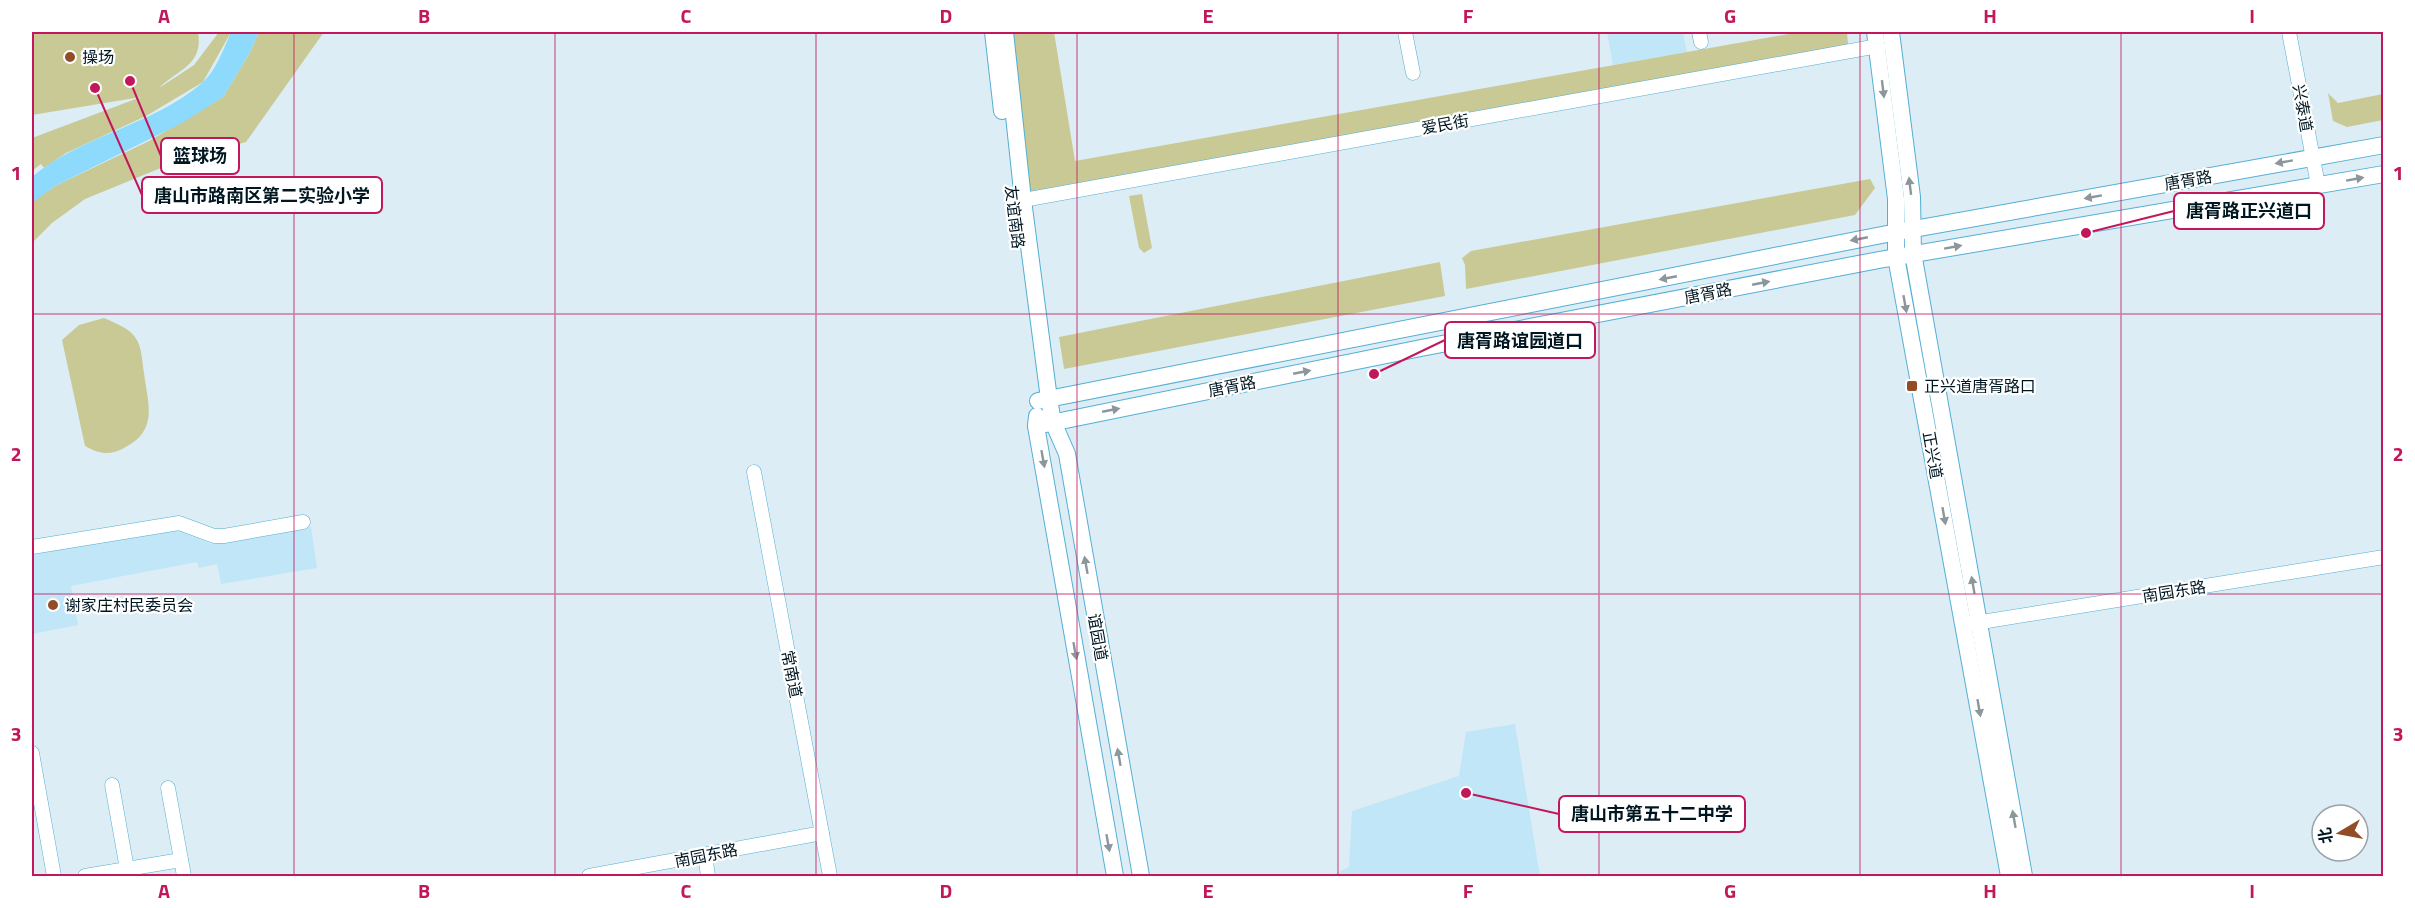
<svg xmlns="http://www.w3.org/2000/svg" width="2415" height="908" font-family="'Titillium Web','Noto Sans SC',sans-serif">
  <style>
    .built { fill: #c1e6f7 }
    .green { fill: #c9c995 }
    .water { fill: #8ddafc }
    .lines { fill: none; stroke-linecap: round; stroke-linejoin: round }
    .minor-casing { stroke: #52afd5; stroke-width: 15 }
    .major-casing { stroke: #52afd5; stroke-width: 18 }
    .minor { stroke: #fff; stroke-width: 14 }
    .major { stroke: #fff; stroke-width: 16 }
    .oneway { fill: #8c979c }
    .grid { fill: none; stroke: #c2185b; stroke-width: 1.5; stroke-opacity: 0.55 }
    .poi-dot { fill: #934d26; stroke: #fff; stroke-width: 2 }
    .labels { text-anchor: middle; stroke-width: 4.5; stroke-linejoin: round; paint-order: stroke }
    .poi-label { font-size: 16px; fill: #001722; stroke: #fff; text-anchor: start }
    .street-label { font-size: 16px; fill: #001722; stroke: #fff }
    .leader { fill: none; stroke: #c2185b; stroke-width: 2 }
    .callout-dot { fill: #c2185b; stroke: #fff; stroke-width: 2 }
    .callout { fill: #fff; stroke: #c2185b; stroke-width: 2 }
    .callout-label { font-size: 18px; text-anchor: middle; font-weight: bold; fill: #001722 }
    .neatline { fill: none; stroke: #c2185b; stroke-width: 2 }
    .grid-label { font-size: 20px; text-anchor: middle; font-weight: bold; fill: #c2185b }
  </style>
  <rect width="100%" height="100%" fill="#ddedf5"/>
  <g class="built">
    <polygon points="1607,32 1683,32 1687,52 1613,65"/>
    <polygon points="311,527 317,568 221,584 217,564 199,568 197,562 71,586 78,625 32,634 32,554 170,530 177,530 211,544"/>
    <polygon points="1515,724 1540,876 1330,876 1349,867 1352,811 1459,776 1466,732"/>
  </g>
  <g class="green">
    <path d="M32,32h166c6,33 -21,38 -39,56l35,-23 25,-33h12l-28,50 -57,34 -80,37 -22,15 -3,-4 -9,7v-33l109,-41 -109,18z"/>
    <polygon points="259,32 324,32 246,142 173,163 85,199 52,223 32,243 32,202 55,186 149,141 223,97 249,54"/>
    <polygon points="1012,32 1054,32 1075,161 1800,32 1847,32 1848,44 1829,50 1030,194"/>
    <polygon points="2328,93 2338,103 2383,94 2383,120 2347,127 2333,121"/>
    <polygon points="1870,179 1875,188 1855,215 1466,289 1465,265 1462,258 1471,251"/>
    <polygon points="1142,194 1152,248 1144,253 1139,248 1129,196"/>
    <polygon points="1440,262 1445,296 1064,369 1059,337"/>
    <path d="M104,318c9,4 25,10 31,19 7,9 7,24 9,36 4,32 15,57 -20,75 -14,8 -25,6 -39,-2l-23,-106 17,-15z"/>
  </g>
  <path class="water" d="M231,32h28l-10,22 -26,43 -41,26 -127,63 -23,17v-26c49,-42 120,-51 170,-94 14,-12 22,-35 29,-51z"/>
  <g class="lines">
    <g class="minor-casing">
      <g id="minor">
        <polyline points="1405,32 1413,73"/>
        <polyline points="1699,32 1701,42"/>
        <polyline points="2289,32 2318,185"/>
        <polyline points="1012,202 1878,46"/>
        <polyline points="754,472 830,876"/>
        <polyline points="32,547 179,523 214,536 224,536 303,522"/>
        <polyline points="1969,624 2384,557"/>
        <polyline points="32,753 54,876"/>
        <polyline points="112,785 127,869"/>
        <polyline points="168,788 184,876"/>
        <polyline points="705,855 708,876"/>
        <polyline points="85,876 181,860"/>
        <polyline points="589,876 822,833"/>
      </g>
    </g>
    <g class="major-casing">
      <g id="major">
        <polyline points="993,32 1002,111"/>
        <polyline points="1005,32 1023,200 1049,399 1053,422 1067,454 1141,876"/>
        <polyline points="1875,32 1896,199 1896,257 2009,876"/>
        <polyline points="1891,32 1912,197 1913,253 2024,876"/>
        <polyline points="1038,401 1897,232 2384,145"/>
        <polyline points="1037,416 1036,426 1115,876"/>
        <polyline points="1036,426 1421,348 1879,260 2384,174"/>
      </g>
    </g>
    <use href="#minor" class="minor"/>
    <use href="#major" class="major"/>
  </g>
  <defs><path id="oneway-solid" d="M-6-.8H1V-3.2L6.5 0L1 3.2V.8H-6Z" transform="scale(1.5)"/></defs>
  <g class="oneway">
    <use href="#oneway-solid" transform="translate(1883 89) rotate(83)"/>
    <use href="#oneway-solid" transform="translate(2284 162) rotate(170)"/>
    <use href="#oneway-solid" transform="translate(2355 179) rotate(-10)"/>
    <use href="#oneway-solid" transform="translate(1910 186) rotate(-97)"/>
    <use href="#oneway-solid" transform="translate(2093 197) rotate(170)"/>
    <use href="#oneway-solid" transform="translate(1859 239) rotate(169)"/>
    <use href="#oneway-solid" transform="translate(1953 247) rotate(-10)"/>
    <use href="#oneway-solid" transform="translate(1668 278) rotate(169)"/>
    <use href="#oneway-solid" transform="translate(1761 283) rotate(-11)"/>
    <use href="#oneway-solid" transform="translate(1905 304) rotate(80)"/>
    <use href="#oneway-solid" transform="translate(1302 372) rotate(-11)"/>
    <use href="#oneway-solid" transform="translate(1111 410) rotate(-11)"/>
    <use href="#oneway-solid" transform="translate(1043 459) rotate(80)"/>
    <use href="#oneway-solid" transform="translate(1944 516) rotate(80)"/>
    <use href="#oneway-solid" transform="translate(1086 565) rotate(-100)"/>
    <use href="#oneway-solid" transform="translate(1973 585) rotate(-100)"/>
    <use href="#oneway-solid" transform="translate(1075 651) rotate(80)"/>
    <use href="#oneway-solid" transform="translate(1979 708) rotate(80)"/>
    <use href="#oneway-solid" transform="translate(1119 757) rotate(-100)"/>
    <use href="#oneway-solid" transform="translate(2014 819) rotate(-100)"/>
    <use href="#oneway-solid" transform="translate(1108 843) rotate(80)"/>
  </g>
  <path class="grid" d="M294,32v844M555,32v844M816,32v844M1077,32v844M1338,32v844M1599,32v844M1860,32v844M2121,32v844M32,314h2352M32,594h2352"/>
  <g class="poi-dot">
    <circle cx="70" cy="57" r="6"/>
    <rect x="1906" y="380" width="12" height="12" rx="3"/>
    <circle cx="53" cy="605" r="6"/>
  </g>
  <g class="labels">
    <g class="poi-label">
      <text x="82" y="63">操场</text>
      <text x="1924" y="392">正兴道唐胥路口</text>
      <text x="65" y="611">谢家庄村民委员会</text>
    </g>
    <g class="street-label">
      <text transform="translate(2303 108) rotate(80)" y="6">兴泰道</text>
      <text transform="translate(1445 124) rotate(-10)" y="6">爱民街</text>
      <text transform="translate(2188 180) rotate(-10)" y="6">唐胥路</text>
      <text transform="translate(1015 217) rotate(83)" y="6">友谊南路</text>
      <text transform="translate(1708 293) rotate(-11)" y="6">唐胥路</text>
      <text transform="translate(1232 386) rotate(-11)" y="6">唐胥路</text>
      <text transform="translate(1933 455) rotate(80)" y="6">正兴道</text>
      <text transform="translate(2174 591) rotate(-9)" y="6">南园东路</text>
      <text transform="translate(1098 637) rotate(80)" y="6">谊园道</text>
      <text transform="translate(792 674) rotate(79)" y="6">常南道</text>
      <text transform="translate(706 855) rotate(-11)" y="6">南园东路</text>
    </g>
  </g>
  <path class="leader" d="M130 81L161 156M95 88L142 195M2086 233L2174 211M1374 374L1445 340M1466 793L1559 814"/>
  <g class="callout-dot">
    <circle cx="130" cy="81" r="6"/>
    <circle cx="95" cy="88" r="6"/>
    <circle cx="2086" cy="233" r="6"/>
    <circle cx="1374" cy="374" r="6"/>
    <circle cx="1466" cy="793" r="6"/>
  </g>
  <g class="callout">
    <rect x="161" y="138" width="78" height="36" rx="6"/>
    <rect x="142" y="177" width="240" height="36" rx="6"/>
    <rect x="2174" y="193" width="150" height="36" rx="6"/>
    <rect x="1445" y="322" width="150" height="36" rx="6"/>
    <rect x="1559" y="796" width="186" height="36" rx="6"/>
  </g>
  <g class="callout-label">
    <text x="200" y="162">篮球场</text>
    <text x="262" y="202">唐山市路南区第二实验小学</text>
    <text x="2249" y="217">唐胥路正兴道口</text>
    <text x="1520" y="347">唐胥路谊园道口</text>
    <text x="1652" y="820">唐山市第五十二中学</text>
  </g>
  <rect width="2415" height="908" fill="none" stroke="#ffffff" stroke-width="66"/>
  <g transform="translate(2340 833) rotate(260)"><circle r="28" fill="#ffffff" stroke="#99a2a7" stroke-width="1.5"/>
  <path d="M0-4.5L10 22L0 15L-10 22Z" fill="#934d26"/>
  <text y="-9" font-size="16" font-weight="bold" text-anchor="middle" fill="#001722">北</text>
  </g>
  <rect x="33" y="33" width="2349" height="842" class="neatline"/>
  <g class="grid-label">
    <text x="164" y="23">A</text>
    <text x="424" y="23">B</text>
    <text x="686" y="23">C</text>
    <text x="946" y="23">D</text>
    <text x="1208" y="23">E</text>
    <text x="1468" y="23">F</text>
    <text x="1730" y="23">G</text>
    <text x="1990" y="23">H</text>
    <text x="2252" y="23">I</text>
    <text x="16" y="180">1</text>
    <text x="2398" y="180">1</text>
    <text x="16" y="461">2</text>
    <text x="2398" y="461">2</text>
    <text x="16" y="741">3</text>
    <text x="2398" y="741">3</text>
    <text x="164" y="898">A</text>
    <text x="424" y="898">B</text>
    <text x="686" y="898">C</text>
    <text x="946" y="898">D</text>
    <text x="1208" y="898">E</text>
    <text x="1468" y="898">F</text>
    <text x="1730" y="898">G</text>
    <text x="1990" y="898">H</text>
    <text x="2252" y="898">I</text>
  </g>
</svg>
